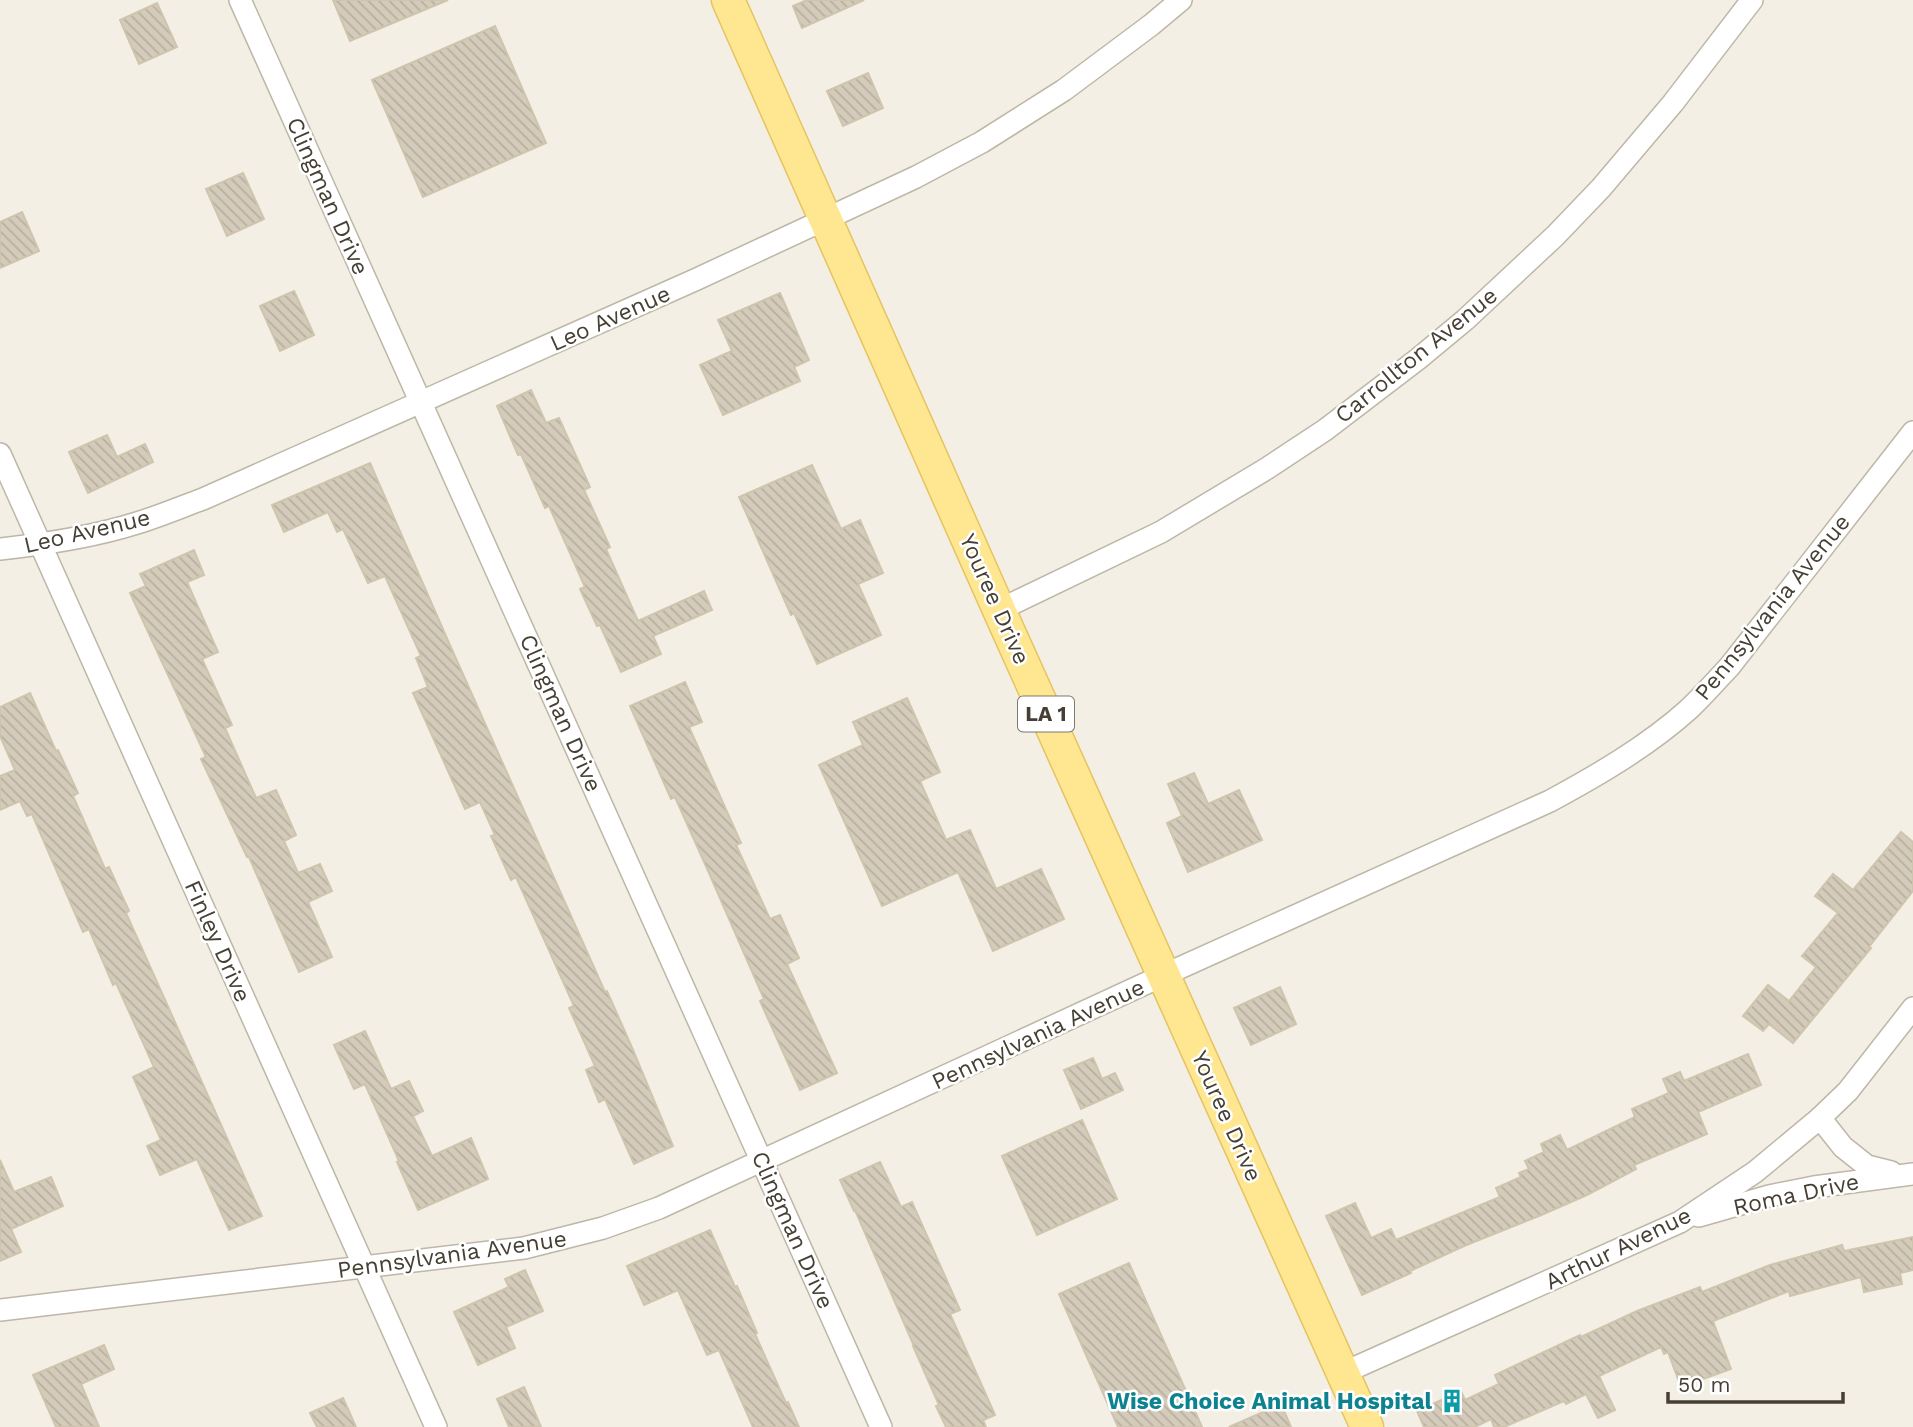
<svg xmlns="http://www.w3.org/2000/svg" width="1913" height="1427" font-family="'Work Sans',sans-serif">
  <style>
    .building { fill: url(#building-back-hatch); stroke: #cfc4ad; stroke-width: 2 }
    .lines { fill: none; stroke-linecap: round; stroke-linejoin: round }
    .street-casing { stroke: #beb7a7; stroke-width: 24 }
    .primary-casing { stroke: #e5c460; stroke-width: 35 }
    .street { stroke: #fff; stroke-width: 21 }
    .primary { stroke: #ffe691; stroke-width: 32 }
    .labels { text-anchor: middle; stroke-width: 5; stroke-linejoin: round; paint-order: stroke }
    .shield { fill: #fff; stroke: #7d7971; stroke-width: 2 }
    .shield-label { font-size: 21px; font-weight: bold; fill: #453f34 }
    .street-label { font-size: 23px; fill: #453f34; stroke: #fff }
    .culture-label { font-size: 23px; font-weight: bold; fill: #0d838f; stroke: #fff; text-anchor: end }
  </style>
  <defs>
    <pattern id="building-back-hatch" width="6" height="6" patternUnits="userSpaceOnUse" patternTransform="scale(1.75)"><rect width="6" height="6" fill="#d4cbba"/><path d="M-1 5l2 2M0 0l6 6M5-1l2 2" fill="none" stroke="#b7afa0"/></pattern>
  </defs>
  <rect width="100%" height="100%" fill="#f3efe5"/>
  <g class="building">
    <polygon points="333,0 448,0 350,41"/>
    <polygon points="807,0 864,0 802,28 793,6"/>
    <polygon points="157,3 177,47 139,64 120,20"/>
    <polygon points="495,26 546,143 423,197 372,80"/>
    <polygon points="868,73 883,108 843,126 827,91"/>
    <polygon points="243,173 264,219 227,236 206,189"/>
    <polygon points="22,212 39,251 0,268 0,222"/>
    <polygon points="294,291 314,335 280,351 260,306"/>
    <polygon points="780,293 809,360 794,367 800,381 723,415 700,365 732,351 718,320"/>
    <polygon points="531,390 546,423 559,418 590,487 584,490 610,547 606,549 638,621 704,591 712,610 653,636 661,654 621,672 600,625 597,626 580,589 585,587 549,506 545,508 521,454 518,455 497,406"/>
    <polygon points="107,435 117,457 145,444 153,462 88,493 69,452"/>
    <polygon points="370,463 449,643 605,992 607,991 633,1050 673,1146 634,1164 605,1099 599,1102 586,1070 595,1066 569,1008 574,1006 516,877 511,880 491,836 495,835 480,802 465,809 413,693 428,687 416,658 421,656 385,576 368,583 343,529 337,532 328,512 284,532 272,505"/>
    <polygon points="812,465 841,529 860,520 883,573 858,584 881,635 817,664 794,613 791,615 739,497"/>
    <polygon points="194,550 204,575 187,582 218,652 202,659 232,725 225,728 256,798 276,790 296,835 284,841 298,873 320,864 332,891 308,902 332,957 299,972 249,857 247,857 201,759 206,757 130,593 146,586 140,574"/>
    <polygon points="685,682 702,722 689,727 741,843 736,845 770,919 780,915 799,958 787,964 837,1073 800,1090 760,1001 764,999 709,873 675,797 671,799 630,706"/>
    <polygon points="30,693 56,751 58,750 78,793 73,796 105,869 109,867 129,911 126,913 262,1216 229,1230 197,1159 160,1175 147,1146 161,1140 133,1077 154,1067 116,983 113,985 89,929 83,932 32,814 27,816 20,801 0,810 0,776 15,770 0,736 0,707"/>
    <polygon points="907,698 940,772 920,781 946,840 970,830 996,889 1041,869 1064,919 993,951 958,872 882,906 819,765 863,745 853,722"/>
    <polygon points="1194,773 1208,804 1239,790 1262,840 1188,872 1167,823 1182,816 1168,784"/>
    <polygon points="1901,832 1913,842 1913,891 1869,947 1871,948 1793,1043 1769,1024 1763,1031 1743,1016 1768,985 1789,1001 1816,967 1802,956 1838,913 1815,896 1833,874 1853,890"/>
    <polygon points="1280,987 1296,1024 1251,1045 1234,1008"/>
    <polygon points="365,1031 391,1089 409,1081 423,1111 413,1116 432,1156 471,1138 488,1179 418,1210 397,1162 399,1161 365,1084 354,1089 334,1045"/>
    <polygon points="1748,1054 1761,1085 1698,1112 1707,1134 1634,1165 1636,1169 1587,1195 1539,1216 1464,1246 1410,1271 1411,1273 1362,1295 1326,1216 1355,1203 1371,1238 1391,1229 1396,1240 1500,1197 1496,1188 1521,1177 1519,1173 1529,1169 1525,1161 1544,1152 1541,1144 1560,1135 1567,1150 1635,1117 1632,1109 1669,1093 1663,1079 1680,1072 1684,1081"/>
    <polygon points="1093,1058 1102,1079 1115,1073 1123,1090 1081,1109 1064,1070"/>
    <polygon points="1082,1120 1117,1199 1037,1235 1002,1156"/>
    <polygon points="0,1160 14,1192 51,1177 63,1206 11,1229 21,1252 0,1261"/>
    <polygon points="880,1162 901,1207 912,1202 960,1310 950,1314 995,1415 983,1420 986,1427 946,1427 936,1406 939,1405 913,1346 914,1346 855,1210 854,1211 840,1180"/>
    <polygon points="710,1230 735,1287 737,1286 757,1333 755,1334 786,1403 788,1402 799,1427 753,1427 719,1350 707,1355 678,1290 644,1305 627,1266"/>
    <polygon points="1913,1237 1913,1270 1900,1273 1902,1284 1864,1292 1861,1277 1790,1296 1789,1291 1713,1321 1731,1369 1681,1387 1668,1352 1664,1354 1661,1347 1599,1376 1615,1410 1598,1418 1586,1394 1566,1404 1564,1401 1504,1427 1494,1427 1491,1419 1475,1427 1424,1427 1417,1411 1461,1391 1465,1400 1499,1384 1495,1375 1580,1335 1581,1337 1637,1311 1700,1287 1702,1292 1770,1265 1842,1245 1844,1251"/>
    <polygon points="1129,1263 1202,1427 1118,1427 1059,1294"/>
    <polygon points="525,1270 543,1311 506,1327 515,1348 478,1365 454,1312 509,1287 505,1279"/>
    <polygon points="104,1345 114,1369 81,1384 99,1427 56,1427 33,1375"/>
    <polygon points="524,1387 541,1427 509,1427 497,1399"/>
    <polygon points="343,1398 356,1427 317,1427 310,1413"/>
    <polygon points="1281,1404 1291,1427 1229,1427"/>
  </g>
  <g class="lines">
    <g class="street-casing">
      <g id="street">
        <polyline points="240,0 881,1427"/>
        <polyline points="0,454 436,1427"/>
        <path d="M0,549c46,-5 93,-12 137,-26 23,-7 44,-16 66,-24l494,-220 219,-102 66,-35 82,-52 87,-65 30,-25"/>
        <polyline points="999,610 1161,532 1266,469 1325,430 1418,359 1465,320 1555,236 1601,188 1673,103 1752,0"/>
        <polyline points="1820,1118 1843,1147 1867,1166 1891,1172"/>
        <polyline points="1699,1216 1769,1196 1814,1187 1913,1174"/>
        <path d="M0,1310l524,-62 79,-20 56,-20 505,-233 386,-174c48,-26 98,-55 139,-92 14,-13 27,-28 41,-43l183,-234"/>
        <polyline points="1343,1373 1680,1222 1755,1172 1820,1118 1848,1091 1913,1008"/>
      </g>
    </g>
    <g class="primary-casing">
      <polyline id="primary" points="728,0 999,610 1367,1427"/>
    </g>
    <use href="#street" class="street"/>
    <use href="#primary" class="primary"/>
  </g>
  <defs>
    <g id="building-bare" transform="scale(1.89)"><path d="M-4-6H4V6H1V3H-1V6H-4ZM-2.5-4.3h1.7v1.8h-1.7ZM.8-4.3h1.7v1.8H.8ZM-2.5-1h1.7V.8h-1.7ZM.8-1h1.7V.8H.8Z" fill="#0f9aa8" stroke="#fff" stroke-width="2.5" paint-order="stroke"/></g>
  </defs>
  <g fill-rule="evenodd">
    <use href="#building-bare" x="1452" y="1401"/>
  </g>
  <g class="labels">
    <rect class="shield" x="1018" y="696.5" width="56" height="35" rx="5"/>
    <g class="shield-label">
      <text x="1046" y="721">LA 1</text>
    </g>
    <g class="street-label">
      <text transform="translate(328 196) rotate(66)" y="8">Clingman Drive</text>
      <text transform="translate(610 318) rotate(-24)" y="8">Leo Avenue</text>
      <text transform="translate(1416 355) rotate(-39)" y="8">Carrollton Avenue</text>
      <text transform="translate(87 531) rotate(-13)" y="8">Leo Avenue</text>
      <text transform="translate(995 599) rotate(66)" y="8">Youree Drive</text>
      <text transform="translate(1772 607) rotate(-51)" y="8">Pennsylvania Avenue</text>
      <text transform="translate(561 713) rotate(66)" y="8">Clingman Drive</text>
      <text transform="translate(218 941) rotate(66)" y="8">Finley Drive</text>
      <text transform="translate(1038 1034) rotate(-25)" y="8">Pennsylvania Avenue</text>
      <text transform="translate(1227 1116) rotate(66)" y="8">Youree Drive</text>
      <text transform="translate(1796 1194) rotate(-12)" y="8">Roma Drive</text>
      <text transform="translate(793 1230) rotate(66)" y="8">Clingman Drive</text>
      <text transform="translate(1618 1248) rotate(-26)" y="8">Arthur Avenue</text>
      <text transform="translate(452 1254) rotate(-8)" y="8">Pennsylvania Avenue</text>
    </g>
    <g class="culture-label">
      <text x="1432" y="1409">Wise Choice Animal Hospital</text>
    </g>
  </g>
  <path d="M1668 1392v10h175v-10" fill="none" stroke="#453f34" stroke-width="3.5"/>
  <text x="1678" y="1392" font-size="21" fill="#453f34" stroke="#ffffff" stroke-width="5" paint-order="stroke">50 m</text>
</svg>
